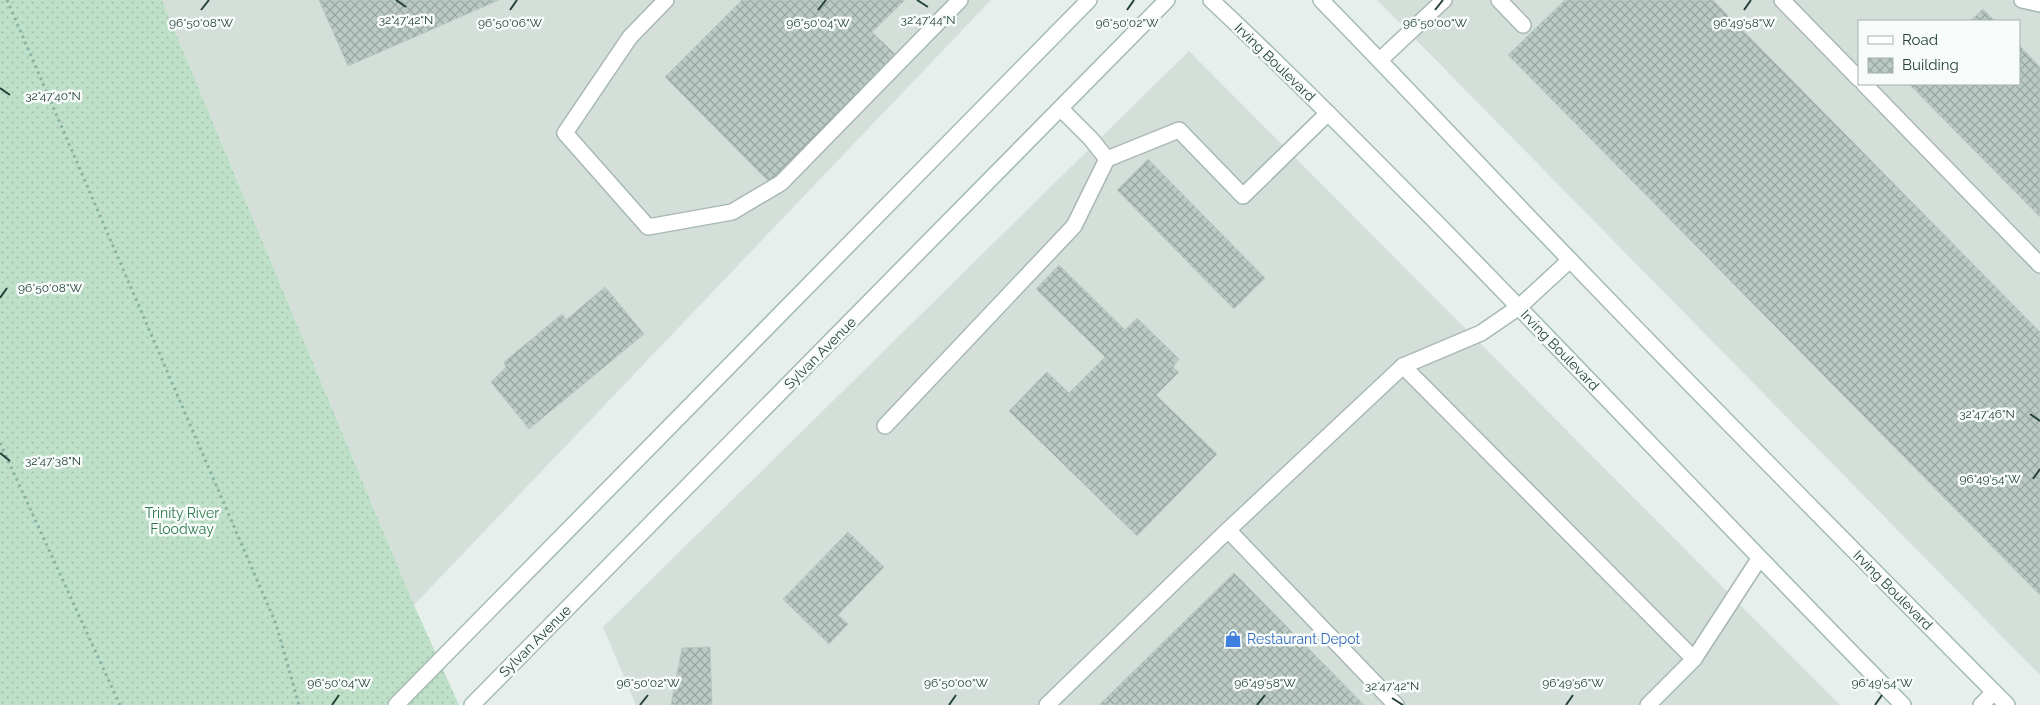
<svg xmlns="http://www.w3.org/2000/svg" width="2040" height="705" font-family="Raleway,sans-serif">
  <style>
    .built { fill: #d4dfda; fill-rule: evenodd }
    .grass { fill: url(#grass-dots) }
    .building { fill: url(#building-cross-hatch); stroke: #b8c9c2 }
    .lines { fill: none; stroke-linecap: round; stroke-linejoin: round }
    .service-casing { stroke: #a8b8b2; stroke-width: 18 }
    .secondary-casing { stroke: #a4bbb3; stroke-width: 18 }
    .path { stroke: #86b3a5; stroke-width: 3; stroke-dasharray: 2.5 4; stroke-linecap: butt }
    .service { stroke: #fff; stroke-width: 15 }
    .secondary { stroke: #fff; stroke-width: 15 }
    .ticks { fill: none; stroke: #24423a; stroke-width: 2 }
    .labels { text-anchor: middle; stroke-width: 5; stroke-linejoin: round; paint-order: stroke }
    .street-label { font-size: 14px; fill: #24423a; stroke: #f7fbf9 }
    .park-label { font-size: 14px; fill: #2d7a4b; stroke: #f7fbf9 }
    .shop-label { font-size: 14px; fill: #366cbe; stroke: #f7fbf9; text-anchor: start }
    .ticks-label { font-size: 12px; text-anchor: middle; fill: #24423a; stroke: #f7fbf9; stroke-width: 5; stroke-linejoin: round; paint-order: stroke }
  </style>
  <defs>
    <pattern id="grass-dots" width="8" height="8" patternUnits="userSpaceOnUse" patternTransform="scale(1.25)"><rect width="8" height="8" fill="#bfe0c8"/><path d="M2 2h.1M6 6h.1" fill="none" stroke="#a4c1ad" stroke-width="1.8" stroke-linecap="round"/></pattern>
    <pattern id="building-cross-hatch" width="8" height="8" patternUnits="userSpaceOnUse" patternTransform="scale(1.25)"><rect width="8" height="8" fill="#bbcac4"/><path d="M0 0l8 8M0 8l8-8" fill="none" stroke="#98a6a0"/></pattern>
  </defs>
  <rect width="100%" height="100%" fill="#e6efeb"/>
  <g class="built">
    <polygon points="162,0 991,0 414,605"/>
    <path d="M1377,0h663v675zM1859,21h160v63h-160z"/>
    <polygon points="1189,51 1840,705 636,705 603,627"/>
  </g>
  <polygon class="grass" points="0,0 162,0 414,605 459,705 0,705"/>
  <g class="building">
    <polygon points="319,0 499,0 348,66"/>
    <polygon points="742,0 905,0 872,32 897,56 769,182 665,77"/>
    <polygon points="1565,0 1713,0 2040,332 2040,595 1508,55"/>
    <polygon points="1983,9 1995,21 1970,21"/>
    <polygon points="2019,45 2040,67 2040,217 1909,84 2019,84"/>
    <polygon points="1148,159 1265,278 1234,309 1117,190"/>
    <polygon points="1059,265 1125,330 1137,318 1179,359 1173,367 1179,372 1156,395 1217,454 1137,536 1009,411 1047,372 1069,393 1105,357 1036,289"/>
    <polygon points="605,287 644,334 529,429 491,382 506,367 504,362 562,314 566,320"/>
    <polygon points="848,532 884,567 838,615 848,624 829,644 783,599"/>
    <polygon points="1234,573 1364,705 1099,705"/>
    <polygon points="710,647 712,705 671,705 682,648"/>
  </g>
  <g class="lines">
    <g class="service-casing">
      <g id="service">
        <polyline points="666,0 630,37 565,133 648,227 732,212 781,183 960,0"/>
        <polyline points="1499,0 1523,25"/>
        <polyline points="1782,0 1859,79"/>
        <polyline points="2022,0 2040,4"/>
        <polyline points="1380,60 1444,0"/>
        <polyline points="1864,84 2040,265"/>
        <polyline points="1107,159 1179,130 1243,196 1328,113"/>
        <polyline points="1403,366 1694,659"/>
        <polyline points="885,426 1074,226 1107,159 1091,139 1061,109"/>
        <polyline points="1228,530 1396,705"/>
        <polyline points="1047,705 1228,530 1403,366 1481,333 1519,307"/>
        <polyline points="1648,705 1694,659 1759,559"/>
      </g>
    </g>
    <g class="secondary-casing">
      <g id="secondary">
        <path d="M1211,0c75,70 147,143 219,216 159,162 314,328 473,489"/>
        <path d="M1321,0c84,86 166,174 250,261 143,149 290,297 436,444"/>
        <polyline points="1519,307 1570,260"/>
        <polyline points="396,705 1089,0"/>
        <polyline points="472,705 1167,0"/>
        <polyline points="1981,705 1994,692"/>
      </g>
    </g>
    <g class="path">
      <polyline points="7,0 276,624 299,705"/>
      <polyline points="0,443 120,705"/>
    </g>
    <use href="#service" class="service"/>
    <use href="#secondary" class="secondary"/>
  </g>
  <path class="ticks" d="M396,0l10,7M917,0l11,7M201,10l8,-10M510,10l7,-10M818,10l8,-10M1127,10l7,-10M1435,10l8,-10M1744,10l7,-10M0,88l10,7M0,298l7,-10M2030,414l10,7M0,453l10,8M2033,479l7,-10M1392,698l11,7M332,705l7,-10M640,705l8,-10M949,705l7,-10M1257,705l8,-10M1566,705l7,-10M1875,705l7,-10"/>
  <defs>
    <g id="shop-bare" transform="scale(1.35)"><path d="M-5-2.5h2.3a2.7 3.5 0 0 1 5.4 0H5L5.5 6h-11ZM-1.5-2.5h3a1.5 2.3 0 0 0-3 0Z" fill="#3f7fe0" stroke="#f7fbf9" stroke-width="2.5" paint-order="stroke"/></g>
  </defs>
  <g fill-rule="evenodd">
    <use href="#shop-bare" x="1233" y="639"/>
  </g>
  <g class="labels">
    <g class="street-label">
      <text transform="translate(1275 62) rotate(44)" y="5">Irving Boulevard</text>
      <text transform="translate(1560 350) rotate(46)" y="5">Irving Boulevard</text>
      <text transform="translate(820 353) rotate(-45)" y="5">Sylvan Avenue</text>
      <text transform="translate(1893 590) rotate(45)" y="5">Irving Boulevard</text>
      <text transform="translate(535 641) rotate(-45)" y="5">Sylvan Avenue</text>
    </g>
    <g class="park-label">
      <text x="182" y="518">Trinity River<tspan x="182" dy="16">Floodway</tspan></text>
    </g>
    <g class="shop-label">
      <text x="1247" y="644">Restaurant Depot</text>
    </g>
  </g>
  <g class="ticks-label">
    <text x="406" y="24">32°47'42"N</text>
    <text x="928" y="24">32°47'44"N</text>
    <text x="201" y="27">96°50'08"W</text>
    <text x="510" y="27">96°50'06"W</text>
    <text x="818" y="27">96°50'04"W</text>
    <text x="1127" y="27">96°50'02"W</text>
    <text x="1435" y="27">96°50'00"W</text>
    <text x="1744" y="27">96°49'58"W</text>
    <text x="53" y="100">32°47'40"N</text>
    <text x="50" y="292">96°50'08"W</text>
    <text x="1987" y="418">32°47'46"N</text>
    <text x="53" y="465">32°47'38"N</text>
    <text x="1990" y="483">96°49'54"W</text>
    <text x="339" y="687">96°50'04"W</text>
    <text x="648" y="687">96°50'02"W</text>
    <text x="956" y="687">96°50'00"W</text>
    <text x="1265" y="687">96°49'58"W</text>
    <text x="1573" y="687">96°49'56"W</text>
    <text x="1882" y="687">96°49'54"W</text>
    <text x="1392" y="690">32°47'42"N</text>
  </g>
  <rect x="1858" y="20" width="162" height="65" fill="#f7fbf9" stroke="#a3b1ad"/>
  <rect x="1868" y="36" width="25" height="8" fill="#ffffff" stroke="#a3b1ad"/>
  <text x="1902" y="45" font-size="15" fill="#24423a">Road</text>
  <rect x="1868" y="58" width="25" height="15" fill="url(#building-cross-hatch)" stroke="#a3b1ad"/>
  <text x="1902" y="70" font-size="15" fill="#24423a">Building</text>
</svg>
